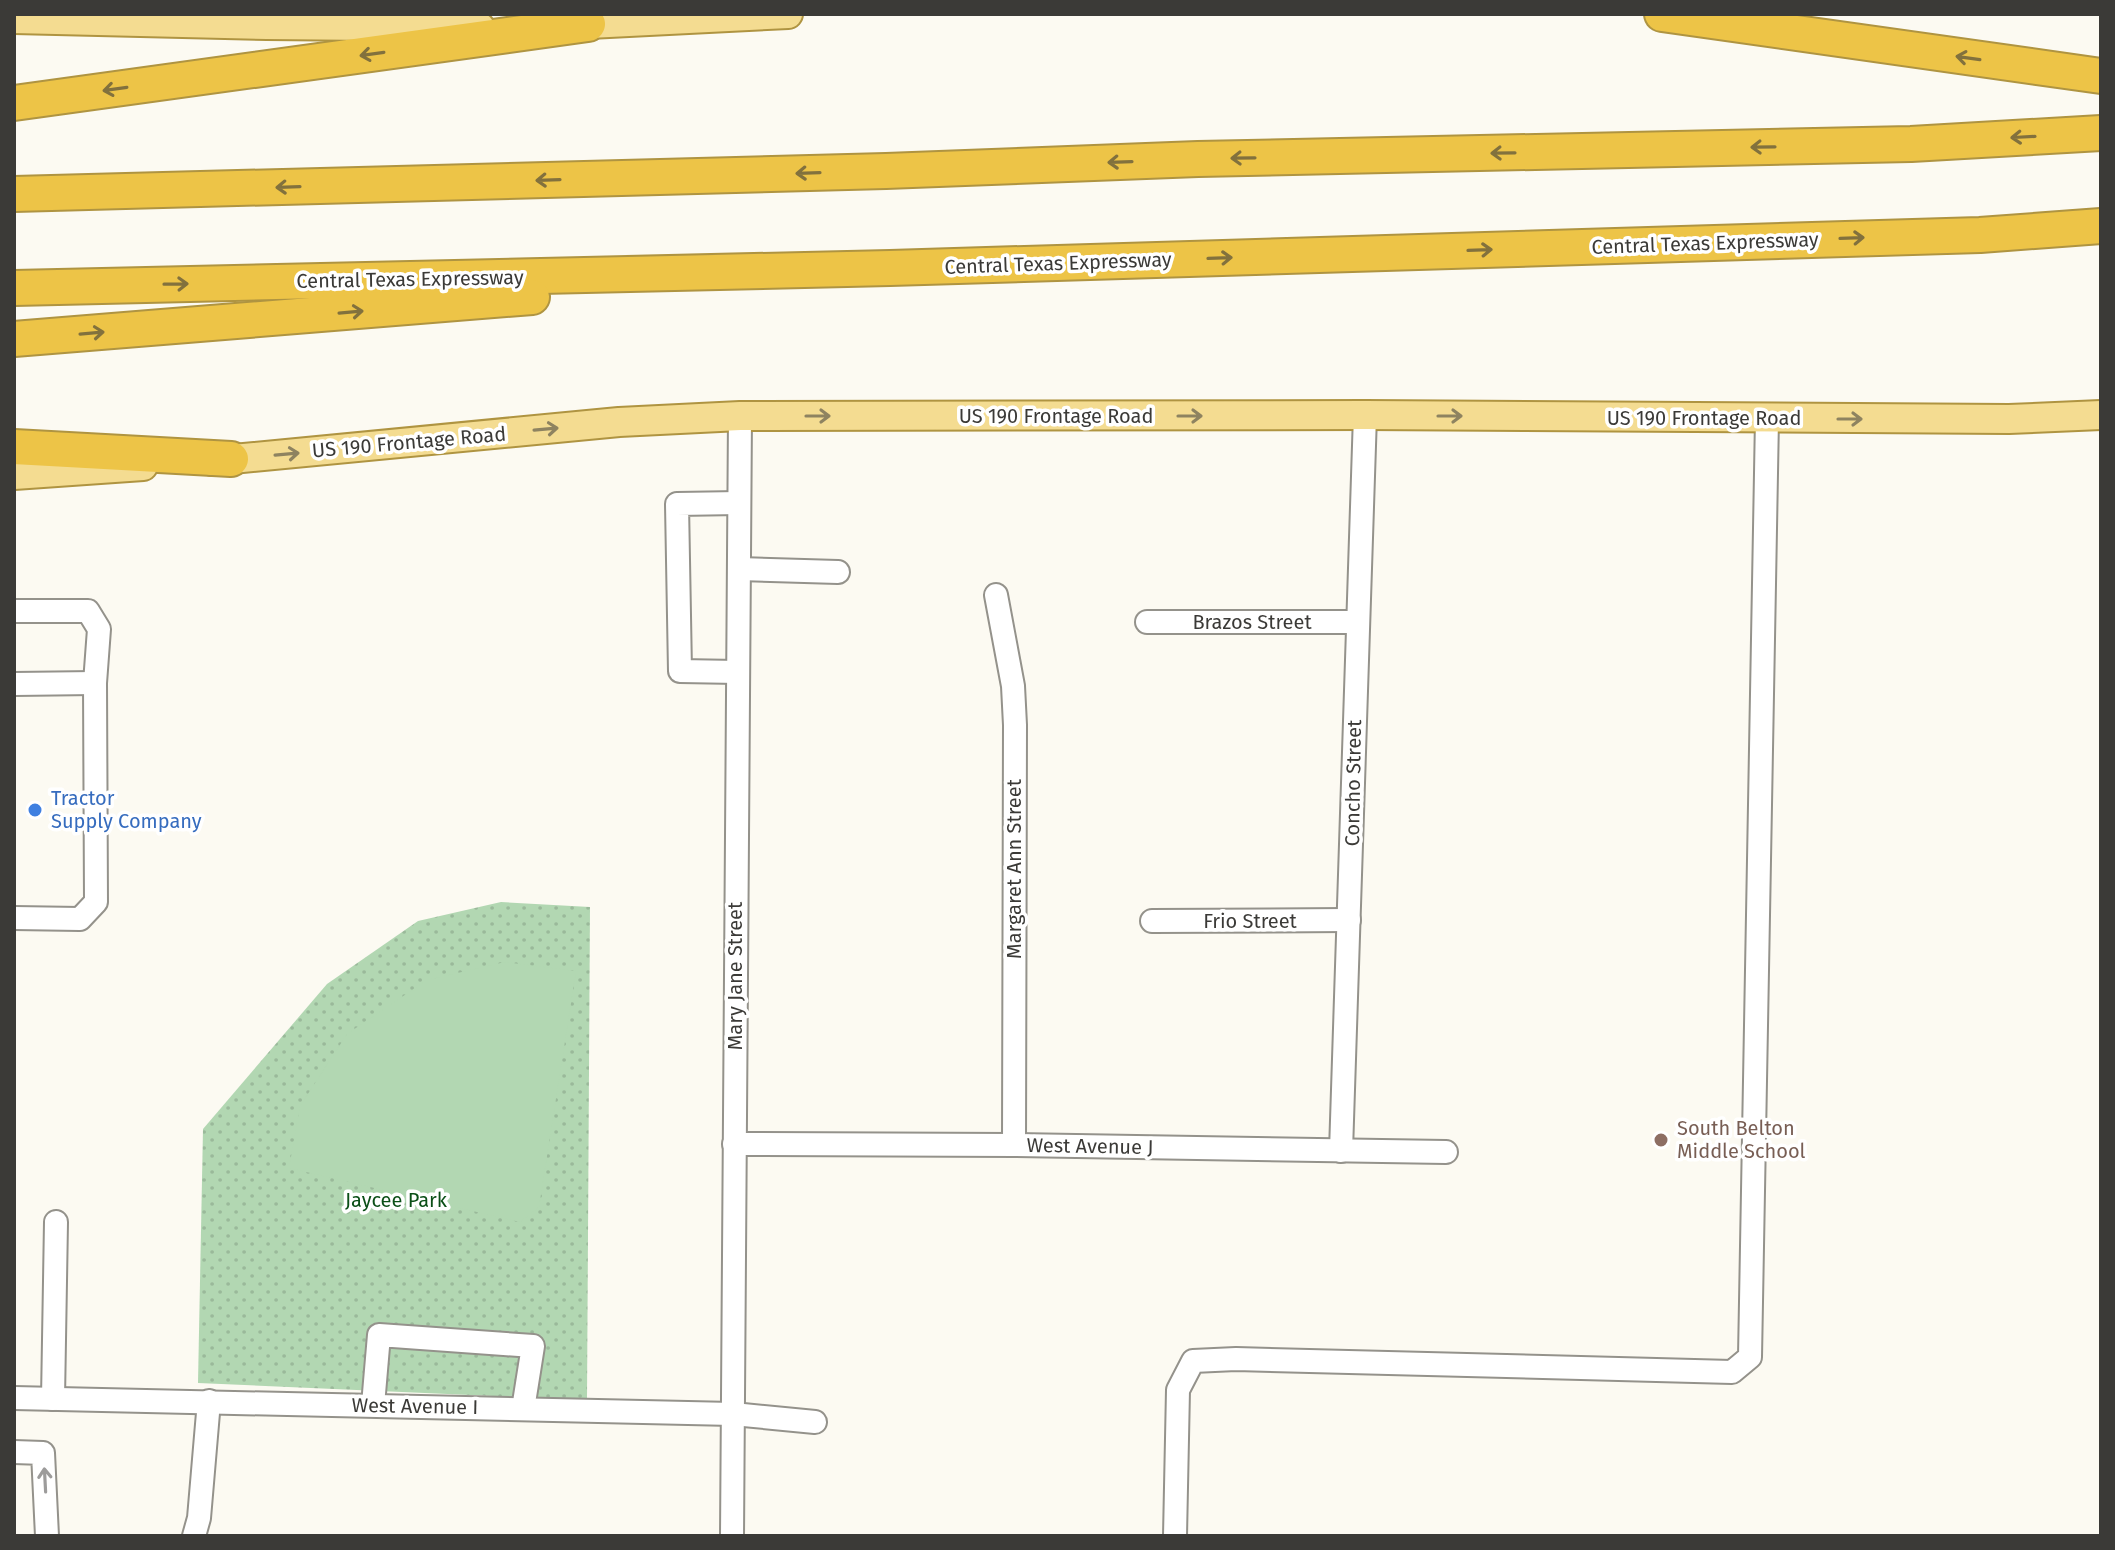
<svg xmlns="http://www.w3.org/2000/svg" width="2115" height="1550" font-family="'Fira Sans',sans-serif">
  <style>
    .park { fill: url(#park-dots) }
    .garden { fill: #b2d7b2 }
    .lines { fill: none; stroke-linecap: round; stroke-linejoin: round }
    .minor-casing { stroke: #94928b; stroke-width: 26 }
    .major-casing { stroke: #af9441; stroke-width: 32 }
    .highway-casing { stroke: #af9441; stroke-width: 38 }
    .minor { stroke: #fff; stroke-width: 22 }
    .major { stroke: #f4dc91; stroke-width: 28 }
    .highway { stroke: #edc447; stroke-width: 34 }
    .oneway { stroke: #82713d }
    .oneway2 { stroke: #8e8360 }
    .oneway3 { stroke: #9d9c9b }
    .shop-dot { fill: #3f7fe0; stroke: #fff; stroke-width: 3 }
    .education-dot { fill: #8d6e63; stroke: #fff; stroke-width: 3 }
    .labels { text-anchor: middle; stroke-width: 7; stroke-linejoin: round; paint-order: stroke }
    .street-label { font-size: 20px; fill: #3b3a37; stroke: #fff }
    .shop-label { font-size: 20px; fill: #366cbe; stroke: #fff; text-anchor: start }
    .education-label { font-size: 20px; fill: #785e54; stroke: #fff; text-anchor: start }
    .park-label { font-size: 20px; fill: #0b4f17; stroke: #fff }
  </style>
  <defs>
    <pattern id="park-dots" width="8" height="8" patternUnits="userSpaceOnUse" patternTransform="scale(2)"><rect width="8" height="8" fill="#b2d7b2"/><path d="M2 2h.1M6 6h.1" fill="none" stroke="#9ab99a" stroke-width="1.8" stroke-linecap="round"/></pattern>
  </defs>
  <rect width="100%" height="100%" fill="#fcfaf2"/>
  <polygon class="park" points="501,902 590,907 587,1400 198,1383 203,1129 327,984 418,921"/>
  <polygon class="garden" points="505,962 576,971 539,1207 520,1222 289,1168 300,1106 347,1034 427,980"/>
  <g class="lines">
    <g class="minor-casing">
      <g id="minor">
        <polyline points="739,569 838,572"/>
        <polyline points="996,595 1013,686 1015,725 1014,1145"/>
        <polyline points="14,611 88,611 99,629 95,683 96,902 80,919 14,918"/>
        <polyline points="1147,622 1357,622"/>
        <polyline points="738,672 680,671 677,504 739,503"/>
        <polyline points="14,684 95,683"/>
        <polyline points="1152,921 1349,920"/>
        <polyline points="734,1144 1014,1145 1446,1152"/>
        <polyline points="1341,1151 1365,415"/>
        <polyline points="14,1398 733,1414 815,1422"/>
        <polyline points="53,1399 56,1222"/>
        <polyline points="373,1405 379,1335 533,1346 523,1409"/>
        <polyline points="14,1452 43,1453 47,1536"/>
        <polyline points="194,1536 199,1518 209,1401"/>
        <polyline points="732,1536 740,416"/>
        <polyline points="1175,1536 1178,1390 1193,1361 1236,1359 1732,1372 1750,1357 1767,418"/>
      </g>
    </g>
    <g class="major-casing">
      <g id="major">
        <polyline points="14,19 267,25 480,27"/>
        <polyline points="569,25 788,14"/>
        <polyline points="212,461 619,422 740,416 1365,415 2009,419 2101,415"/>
        <polyline points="14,475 143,466"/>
      </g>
    </g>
    <g class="highway-casing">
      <g id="highway">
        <polyline points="1662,14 2101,76"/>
        <polyline points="14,103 588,24"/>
        <polyline points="14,194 886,171 1198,159 1911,144 2101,133"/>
        <polyline points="14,288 890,268 1980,235 2101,226"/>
        <polyline points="14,339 532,297"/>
        <polyline points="14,447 231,459"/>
      </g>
    </g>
    <use href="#minor" class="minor"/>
    <use href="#major" class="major"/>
    <use href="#highway" class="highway"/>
  </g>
  <defs><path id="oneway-shaft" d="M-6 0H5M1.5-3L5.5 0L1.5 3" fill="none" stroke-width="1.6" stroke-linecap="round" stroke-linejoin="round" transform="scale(2)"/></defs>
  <g class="oneway">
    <use href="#oneway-shaft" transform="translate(372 54) rotate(172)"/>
    <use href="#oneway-shaft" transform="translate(1968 58) rotate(-172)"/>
    <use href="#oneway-shaft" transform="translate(115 89) rotate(172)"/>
    <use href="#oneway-shaft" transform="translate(2023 137) rotate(177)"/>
    <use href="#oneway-shaft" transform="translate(1763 147) rotate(179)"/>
    <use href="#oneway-shaft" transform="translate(1503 153) rotate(179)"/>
    <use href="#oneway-shaft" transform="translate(1243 158) rotate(179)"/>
    <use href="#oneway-shaft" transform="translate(1120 162) rotate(178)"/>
    <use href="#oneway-shaft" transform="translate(808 173) rotate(178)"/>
    <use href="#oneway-shaft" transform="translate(548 180) rotate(178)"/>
    <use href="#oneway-shaft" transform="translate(288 187) rotate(178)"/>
    <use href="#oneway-shaft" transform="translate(1852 238) rotate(-2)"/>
    <use href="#oneway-shaft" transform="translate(1480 250) rotate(-2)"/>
    <use href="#oneway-shaft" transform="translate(1220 258) rotate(-2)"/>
    <use href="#oneway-shaft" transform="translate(176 284) rotate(-1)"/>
    <use href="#oneway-shaft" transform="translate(351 312) rotate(-5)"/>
    <use href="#oneway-shaft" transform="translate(92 333) rotate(-5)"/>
  </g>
  <g class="oneway2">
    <use href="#oneway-shaft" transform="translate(818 416)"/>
    <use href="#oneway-shaft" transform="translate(1190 416)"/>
    <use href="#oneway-shaft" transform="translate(1450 416)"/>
    <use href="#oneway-shaft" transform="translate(1850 419)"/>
    <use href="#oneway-shaft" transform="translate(546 429) rotate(-5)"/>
    <use href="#oneway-shaft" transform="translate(287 454) rotate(-5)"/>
  </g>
  <use class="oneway3" href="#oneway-shaft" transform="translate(45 1480) rotate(-93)"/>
  <circle class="shop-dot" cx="35" cy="810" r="8"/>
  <circle class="education-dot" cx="1661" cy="1140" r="8"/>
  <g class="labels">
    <g class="street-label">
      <text transform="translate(1705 243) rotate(-2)" y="7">Central Texas Expressway</text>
      <text transform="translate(1058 263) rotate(-2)" y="7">Central Texas Expressway</text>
      <text transform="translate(410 279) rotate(-1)" y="7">Central Texas Expressway</text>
      <text x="1056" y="423">US 190 Frontage Road</text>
      <text x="1704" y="425">US 190 Frontage Road</text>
      <text transform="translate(409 442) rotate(-5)" y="7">US 190 Frontage Road</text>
      <text x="1252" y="629">Brazos Street</text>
      <text transform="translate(1353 783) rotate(-89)" y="7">Concho Street</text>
      <text transform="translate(1014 869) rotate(-90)" y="7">Margaret Ann Street</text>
      <text x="1250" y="928">Frio Street</text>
      <text transform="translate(735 976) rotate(-90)" y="7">Mary Jane Street</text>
      <text transform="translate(1090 1146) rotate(1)" y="7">West Avenue J</text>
      <text transform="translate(415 1406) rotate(1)" y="7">West Avenue I</text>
    </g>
    <g class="shop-label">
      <text x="51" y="805">Tractor<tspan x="51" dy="23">Supply Company</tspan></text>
    </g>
    <g class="education-label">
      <text x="1677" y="1135">South Belton<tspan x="1677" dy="23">Middle School</tspan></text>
    </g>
    <g class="park-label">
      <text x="396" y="1207">Jaycee Park</text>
    </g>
  </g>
  <rect width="2115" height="1550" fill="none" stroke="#3b3a37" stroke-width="32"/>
</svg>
